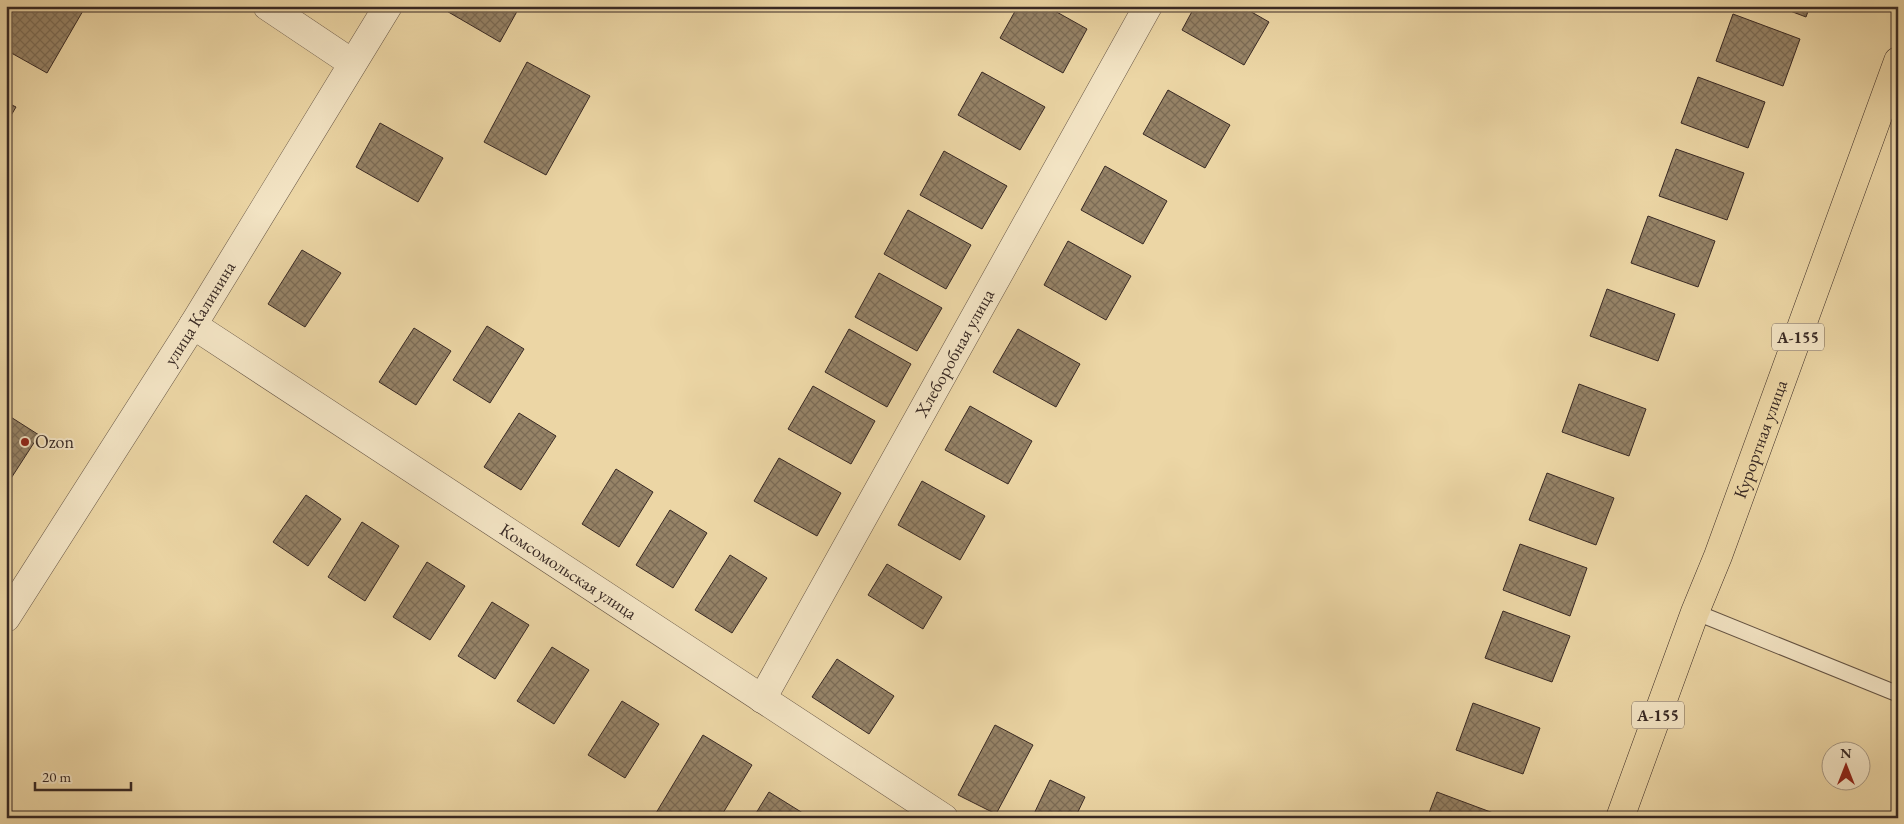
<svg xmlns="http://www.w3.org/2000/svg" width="1904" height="824" font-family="'EB Garamond',serif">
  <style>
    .building { fill: url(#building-cross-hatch); stroke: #382924 }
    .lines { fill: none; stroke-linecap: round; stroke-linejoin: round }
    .lane-casing { stroke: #655444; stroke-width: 17 }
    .street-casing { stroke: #655444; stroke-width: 29 }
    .primary-casing { stroke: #382924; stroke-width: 29 }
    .lane { stroke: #f3e4c4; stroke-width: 15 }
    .street { stroke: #f3e4c4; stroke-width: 28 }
    .primary { stroke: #ecd6a5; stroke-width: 28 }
    .poi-dot { fill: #8f2418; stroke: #f3e4c4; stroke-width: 2 }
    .labels { text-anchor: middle; stroke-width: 4; stroke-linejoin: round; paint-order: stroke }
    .shield { fill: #f3e4c4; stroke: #706154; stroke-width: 1 }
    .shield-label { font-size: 16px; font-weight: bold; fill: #382924 }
    .street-label { font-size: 18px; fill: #382924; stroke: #f3e4c4 }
    .poi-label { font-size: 18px; fill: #382924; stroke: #f3e4c4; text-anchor: start }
  </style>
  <defs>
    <pattern id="building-cross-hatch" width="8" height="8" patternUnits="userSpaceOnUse" patternTransform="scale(1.25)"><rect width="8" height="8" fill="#968367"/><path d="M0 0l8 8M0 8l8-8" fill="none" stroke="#7b6b55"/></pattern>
  </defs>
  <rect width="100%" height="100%" fill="#ecd6a5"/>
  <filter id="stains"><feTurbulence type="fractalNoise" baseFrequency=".004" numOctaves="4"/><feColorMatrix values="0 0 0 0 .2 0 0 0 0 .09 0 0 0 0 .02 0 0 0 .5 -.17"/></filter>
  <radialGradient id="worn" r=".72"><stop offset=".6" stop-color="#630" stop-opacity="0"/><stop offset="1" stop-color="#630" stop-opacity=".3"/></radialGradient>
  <g class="building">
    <polygon points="6,6 81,6 84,9 47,73 6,50"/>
    <polygon points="438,6 520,6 500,42"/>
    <polygon points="1018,6 1046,6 1087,29 1063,73 1000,38"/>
    <polygon points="1195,6 1241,6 1269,22 1244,65 1182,30"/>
    <polygon points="1777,6 1810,6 1806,17"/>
    <polygon points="1733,14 1800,39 1783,86 1716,61"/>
    <polygon points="527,62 590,96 546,175 484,142"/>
    <polygon points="982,72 1045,107 1020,150 958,115"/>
    <polygon points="1698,77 1765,102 1748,148 1681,123"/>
    <polygon points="1168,90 1230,125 1205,168 1143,134"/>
    <polygon points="6,102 16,107 6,124"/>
    <polygon points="380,123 443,158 418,202 356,167"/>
    <polygon points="1676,149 1744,173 1727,220 1659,196"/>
    <polygon points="944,151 1007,186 982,229 920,195"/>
    <polygon points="1105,166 1167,201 1143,244 1081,210"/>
    <polygon points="908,210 971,245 946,289 884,254"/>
    <polygon points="1648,216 1715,241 1698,287 1631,263"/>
    <polygon points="1068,241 1131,276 1106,320 1044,285"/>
    <polygon points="302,250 341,273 305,327 268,304"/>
    <polygon points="879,273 942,308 917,351 855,317"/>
    <polygon points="1607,289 1675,314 1658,361 1590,336"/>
    <polygon points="487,326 524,349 490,403 453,380"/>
    <polygon points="414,328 451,351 416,405 379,382"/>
    <polygon points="849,329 911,364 887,407 825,372"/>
    <polygon points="1018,329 1080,364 1056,407 993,372"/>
    <polygon points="1579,384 1646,409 1629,456 1562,432"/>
    <polygon points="813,386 875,421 851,464 788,429"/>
    <polygon points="970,406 1032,441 1008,484 945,450"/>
    <polygon points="519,413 556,436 521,490 484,467"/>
    <polygon points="6,414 39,435 8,483 6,482"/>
    <polygon points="779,458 841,493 817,536 754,501"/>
    <polygon points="616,469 653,492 619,547 582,524"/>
    <polygon points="1547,473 1614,498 1596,545 1529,520"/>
    <polygon points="922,481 985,516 960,560 898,525"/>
    <polygon points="306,495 341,519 308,566 273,542"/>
    <polygon points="670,510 707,533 673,588 636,565"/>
    <polygon points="362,522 399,546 365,601 328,577"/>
    <polygon points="1520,544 1587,568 1570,616 1503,590"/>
    <polygon points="730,555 767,578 732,633 695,610"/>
    <polygon points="427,562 465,586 430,640 393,617"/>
    <polygon points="887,564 942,597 923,629 868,595"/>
    <polygon points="492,602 529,625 495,679 458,656"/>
    <polygon points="1503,611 1570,636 1552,682 1485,658"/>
    <polygon points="552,647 589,670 554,724 517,701"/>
    <polygon points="837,659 894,696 869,734 812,697"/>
    <polygon points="622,701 659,724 625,778 588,755"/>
    <polygon points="1473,703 1540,728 1523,774 1456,750"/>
    <polygon points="995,725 1033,745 996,814 958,795"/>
    <polygon points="703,735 752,765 720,818 653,818"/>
    <polygon points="1050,780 1085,797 1075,818 1032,818"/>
    <polygon points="769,792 806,815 805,818 753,818"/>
    <polygon points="1437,792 1504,817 1503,818 1427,818"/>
  </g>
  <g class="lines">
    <g class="lane-casing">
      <polyline id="lane" points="1695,612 1898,694"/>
    </g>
    <g class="street-casing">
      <g id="street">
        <polyline points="267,6 352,63"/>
        <path id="s1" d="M193,325l751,493"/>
        <path id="s2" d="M6,618l187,-293 195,-319"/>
        <path id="s3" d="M762,699l386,-693"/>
      </g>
    </g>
    <g class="primary-casing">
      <g id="primary">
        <path id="s4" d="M1620,818l75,-206 23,-56 180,-495"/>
      </g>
    </g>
    <use href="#lane" class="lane"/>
    <use href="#street" class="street"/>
    <use href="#primary" class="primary"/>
  </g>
  <circle class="poi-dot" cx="25" cy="442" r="5"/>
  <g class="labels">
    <g class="shield">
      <rect x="1772" y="323.5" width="52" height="27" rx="4"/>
      <rect x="1632" y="701.5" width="52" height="27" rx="4"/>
    </g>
    <g class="shield-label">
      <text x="1798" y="343">А-155</text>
      <text x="1658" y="721">А-155</text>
    </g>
    <g class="street-label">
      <text dy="6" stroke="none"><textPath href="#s2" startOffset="361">улица Калинина</textPath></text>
      <text dy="6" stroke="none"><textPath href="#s3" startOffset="396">Хлеборобная улица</textPath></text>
      <text dy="6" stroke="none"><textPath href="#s4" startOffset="404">Курортная улица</textPath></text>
      <text dy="6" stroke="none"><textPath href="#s1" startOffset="449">Комсомольская улица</textPath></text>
    </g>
    <g class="poi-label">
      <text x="35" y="448">Ozon</text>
    </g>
  </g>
  <rect width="1904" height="824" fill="none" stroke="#ecd6a5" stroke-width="25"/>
  <rect x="8" y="8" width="1889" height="809" fill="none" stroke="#382924" stroke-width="2.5"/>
  <rect x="12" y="12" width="1879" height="799" fill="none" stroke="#382924"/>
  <g transform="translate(1846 766)"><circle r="24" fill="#f3e4c4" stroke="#a89984"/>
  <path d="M0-4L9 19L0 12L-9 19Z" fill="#8f2418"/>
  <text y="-8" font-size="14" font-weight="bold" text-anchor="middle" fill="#382924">N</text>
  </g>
  <path d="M35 782v8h96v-8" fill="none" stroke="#382924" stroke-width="2.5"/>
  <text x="42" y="782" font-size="15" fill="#382924" stroke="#f3e4c4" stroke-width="4" paint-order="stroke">20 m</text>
  <rect width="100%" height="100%" filter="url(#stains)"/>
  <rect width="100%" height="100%" fill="url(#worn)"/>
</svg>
